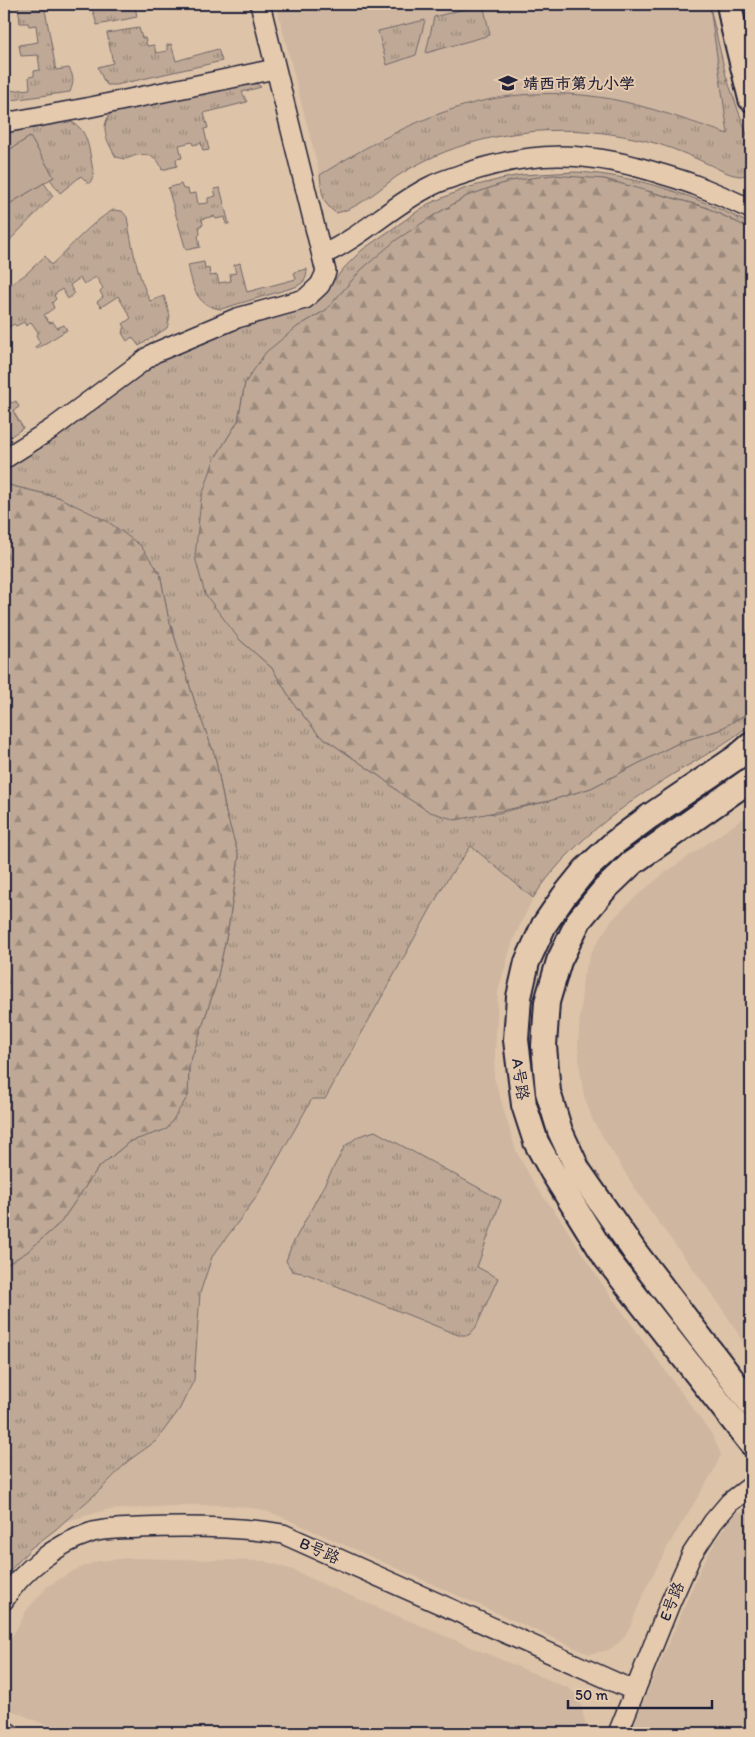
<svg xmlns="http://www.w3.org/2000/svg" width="755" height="1737" font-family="Itim,'LXGW WenKai TC',sans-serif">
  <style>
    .built { fill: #ceb6a0 }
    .grass { fill: url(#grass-tufts); stroke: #706668 }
    .forest { fill: url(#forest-firs); stroke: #706668 }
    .pitch { fill: #bfa996; stroke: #706668 }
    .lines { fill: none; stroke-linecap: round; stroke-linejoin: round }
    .minor-casing { stroke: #22223b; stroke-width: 22 }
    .tertiary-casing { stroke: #22223b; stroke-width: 28 }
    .minor { stroke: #e5caad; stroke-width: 19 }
    .tertiary { stroke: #e5caad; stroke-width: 24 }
    .labels { text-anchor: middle; stroke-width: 4; stroke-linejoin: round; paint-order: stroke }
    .poi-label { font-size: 16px; font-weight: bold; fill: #22223b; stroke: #e5caad; text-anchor: start }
    .street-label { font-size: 16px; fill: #22223b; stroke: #e5caad }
  </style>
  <defs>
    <pattern id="grass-tufts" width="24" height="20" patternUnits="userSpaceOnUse" patternTransform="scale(1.25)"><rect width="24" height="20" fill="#bfa996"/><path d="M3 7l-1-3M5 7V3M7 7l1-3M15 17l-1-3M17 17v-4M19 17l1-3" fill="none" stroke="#9b897c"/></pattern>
    <pattern id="forest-firs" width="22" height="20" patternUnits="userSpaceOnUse" patternTransform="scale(1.25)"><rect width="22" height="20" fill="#bfa996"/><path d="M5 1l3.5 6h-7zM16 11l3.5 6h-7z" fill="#9b897c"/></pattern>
  </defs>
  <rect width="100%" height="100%" fill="#ddc3a8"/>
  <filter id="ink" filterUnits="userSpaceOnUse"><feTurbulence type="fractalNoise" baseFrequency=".02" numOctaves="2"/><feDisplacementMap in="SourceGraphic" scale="10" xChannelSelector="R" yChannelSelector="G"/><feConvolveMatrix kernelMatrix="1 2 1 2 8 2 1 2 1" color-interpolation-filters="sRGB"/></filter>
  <g filter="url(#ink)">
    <g class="built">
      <polygon points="276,4 710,4 728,134 681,117 612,100 554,93 522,94 487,100 424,120 390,134 320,175"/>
      <polygon points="751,813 751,1357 736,1330 715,1298 661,1226 636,1190 593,1121 584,1096 580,1071 578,1045 583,977 592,951 611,921 632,900 662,875"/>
      <polygon points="471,846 533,898 513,940 498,991 494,1077 516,1151 536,1187 559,1217 600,1281 713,1436 721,1455 713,1472 668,1546 645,1590 630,1627 622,1640 609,1650 589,1654 280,1516 259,1509 225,1505 188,1505 106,1510 64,1522 102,1488 128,1461 156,1441 194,1380 200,1293 212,1257 231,1231 285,1147 312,1099 325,1099 445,883"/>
      <polygon points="751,1510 751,1733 630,1733 702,1565 722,1531 735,1513"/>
      <polygon points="129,1558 264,1561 296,1571 327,1586 568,1688 579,1697 587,1730 586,1733 65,1733 4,1707 4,1651 27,1610 48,1586 75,1570 98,1561"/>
    </g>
    <g class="grass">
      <path d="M18,4h26l12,66 13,-2c5,9 5,14 1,24l-66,9v-29l1,8 3,1 1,10 21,-2 -1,-12 5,-1v-5l6,-1 -2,-15 -17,1 -2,-11 19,-3 -2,-17 -7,1 -1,-3h-8z"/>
      <polygon points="91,4 137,4 135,6 137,17 97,25"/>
      <polygon points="483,4 490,35 426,53 434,17"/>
      <path d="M710,7l16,69 25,70v27c-4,1 -8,3 -11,3 -12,-1 -23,-8 -32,-12 -19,-9 -38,-17 -57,-22 -19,-5 -49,-10 -68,-11 -61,-4 -126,9 -179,41 -22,13 -42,36 -68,41 -15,-10 -14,-22 -16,-38 95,-59 177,-96 291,-76 40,8 78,22 117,35z"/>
      <polygon points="425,20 416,55 387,65 378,31"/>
      <polygon points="139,28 142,38 145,38 147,46 154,45 156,53 167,51 167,45 171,44 176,61 218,49 222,61 116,85 107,85 103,79 98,67 113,63 107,33"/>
      <path d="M255,83l6,4 -19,5 5,10 -43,11 4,15 -4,1 5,21 -6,1 -2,-8 -8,2 -1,-3 -13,3 3,13 -6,1 1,7 -15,4c-3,-13 -13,-17 -25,-15 -4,1 -9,4 -13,4 -1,0 -6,-2 -8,-2 -9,-16 -18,-31 -3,-46z"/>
      <path d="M65,121c25,2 24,34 29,54l-5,9 -8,-8 -21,17 -10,-14 4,-2 -24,-40 -26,16v-20z"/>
      <path d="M575,172c44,2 89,14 131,31 15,6 30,14 45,21v5l-46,-22 -101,-28 -94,2 -43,15 -34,20 -72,54 -35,40 -29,17 -52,56 -7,38 -24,39 25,179 33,29 22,36 24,30 64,44 22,18 90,18 55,-13 42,-13 89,-46 39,-12 32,-19v13c-24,19 -50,34 -76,49 -56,35 -105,70 -142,125l-62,-52 -26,37 -120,216h-13l-57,100 -43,58 -12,36 -6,87 -15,30 -23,31 -28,20 -26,27 -47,42 -24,18 -27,29v-311l23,-14 34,-30 37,-54 31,-26 38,-14 21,-32 1,-30 27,-82 12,-55 11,-72 -13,-44 -11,-57 -19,-50 -28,-90 -8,-43 -102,-76 -54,-13v-17l136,-95 43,-25 139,-52 23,-28 17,-17 66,-46 38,-16 35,-9 20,-4z"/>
      <polygon points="44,183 53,196 4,246 4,207"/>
      <polygon points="181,184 183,189 188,189 189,194 196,193 198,204 208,203 208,198 216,196 214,189 220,188 229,224 226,224 225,217 216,219 214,216 202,219 203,225 199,226 200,234 198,236 200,247 186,250 168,188"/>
      <path d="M113,210l9,1 5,6c5,30 10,57 23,84l14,-5 6,20 -3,12 -28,18 -7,-9 -5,4 -5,-8 3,-6 -2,-3 8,-6 -13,-22 -17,11 -4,-5 6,-5 -3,-6 3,-3 -7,-11 -12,7 -4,-6 -10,7 4,9 -6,5 -6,-10 -8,6 2,4 -4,4 2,5 -10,7 5,8 4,-1 4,6 7,-3 3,5 -31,19 -1,-2 5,-4 -4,-8 2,-3 -7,-10 -5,4 -2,-4 -8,4 -2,-2 -10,6v-41l22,-15 19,-18 6,9c21,-19 38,-41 62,-55z"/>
      <path d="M204,262l1,7 4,-1 1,8 7,-1 2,8 12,-2 -1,-7 6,-1 -2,-8 6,-2 7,29 49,-13 -2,-7 13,-3c0,10 -3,14 -12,18l-74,22c-26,-3 -28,-23 -33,-44z"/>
      <polygon points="8,399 12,403 16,401 19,407 13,411 23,428 4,441 4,402"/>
      <polygon points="375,1131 501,1200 477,1267 498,1278 476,1327 469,1335 458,1335 307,1274 292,1271 286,1261 291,1247 345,1146 359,1136"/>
    </g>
    <g class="forest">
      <polygon points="553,175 604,179 705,207 751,229 751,711 719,730 680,742 591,788 549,801 456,820 430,812 404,796 382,778 318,734 294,704 272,668 239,639 205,594 195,557 201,499 214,460 238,421 245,383 266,352 297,327 326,310 361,270 396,240 433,216 467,196 510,181"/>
      <polygon points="4,484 58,497 107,521 140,545 160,573 168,616 196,706 215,756 226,813 239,857 228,929 216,984 189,1066 188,1096 167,1129 129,1142 98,1168 61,1222 27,1252 4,1266"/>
    </g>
    <polygon class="pitch" points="30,137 54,177 4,207 4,153"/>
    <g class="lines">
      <g class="minor-casing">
        <g id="minor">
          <polyline points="4,123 86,108 275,69"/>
          <path d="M322,255c40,-18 70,-50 109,-69 11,-6 23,-9 35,-13 65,-22 117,-22 182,-3 16,5 32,9 47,15 19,7 38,16 56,24"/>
          <polyline points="4,459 53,428 154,353 237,318 305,299 320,285 326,272 260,4"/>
          <path d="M4,1600c18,-30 53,-56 86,-67 13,-5 35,-4 49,-5 49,-2 96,-2 144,6l352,157"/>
          <polyline points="4,1731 9,1733"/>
          <polyline points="618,1733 671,1601 692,1554 713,1522 730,1502 751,1486"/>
        </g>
      </g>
      <g class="tertiary-casing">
        <g id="tertiary">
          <polyline points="729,4 734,30 751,99"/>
          <polyline points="751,745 737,757 650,816 614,843 585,870 564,896 544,925 527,962 519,997 516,1040 524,1105 536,1142 552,1171 606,1258 751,1443"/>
          <polyline points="751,779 632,863 604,890 579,920 559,961 547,1002 544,1046 548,1092 560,1131 578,1170 635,1252 751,1404"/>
        </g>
      </g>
      <use href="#minor" class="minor"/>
      <use href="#tertiary" class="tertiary"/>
    </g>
  </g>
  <defs>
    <g id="school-bare" transform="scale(1.5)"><path d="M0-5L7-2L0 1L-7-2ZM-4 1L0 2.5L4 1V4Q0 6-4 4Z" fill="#22223b" stroke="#e5caad" stroke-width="2.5" paint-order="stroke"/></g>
  </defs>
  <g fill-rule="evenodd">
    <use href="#school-bare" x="508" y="83"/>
  </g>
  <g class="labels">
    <g class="poi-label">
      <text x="523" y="89">靖西市第九小学</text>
    </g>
    <g class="street-label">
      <text transform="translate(521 1079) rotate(82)" y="6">A号路</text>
      <text transform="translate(320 1550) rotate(24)" y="6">B号路</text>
      <text transform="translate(671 1601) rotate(-68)" y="6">E号路</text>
    </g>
  </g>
  <rect width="755" height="1737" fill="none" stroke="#e5caad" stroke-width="20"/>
  <rect x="10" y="10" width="735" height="1717" fill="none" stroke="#22223b" stroke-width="2" filter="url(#ink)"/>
  <path d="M568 1700v8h144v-8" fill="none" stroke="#22223b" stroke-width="2.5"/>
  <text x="575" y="1700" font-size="15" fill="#22223b" stroke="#e5caad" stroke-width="4" paint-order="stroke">50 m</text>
</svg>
